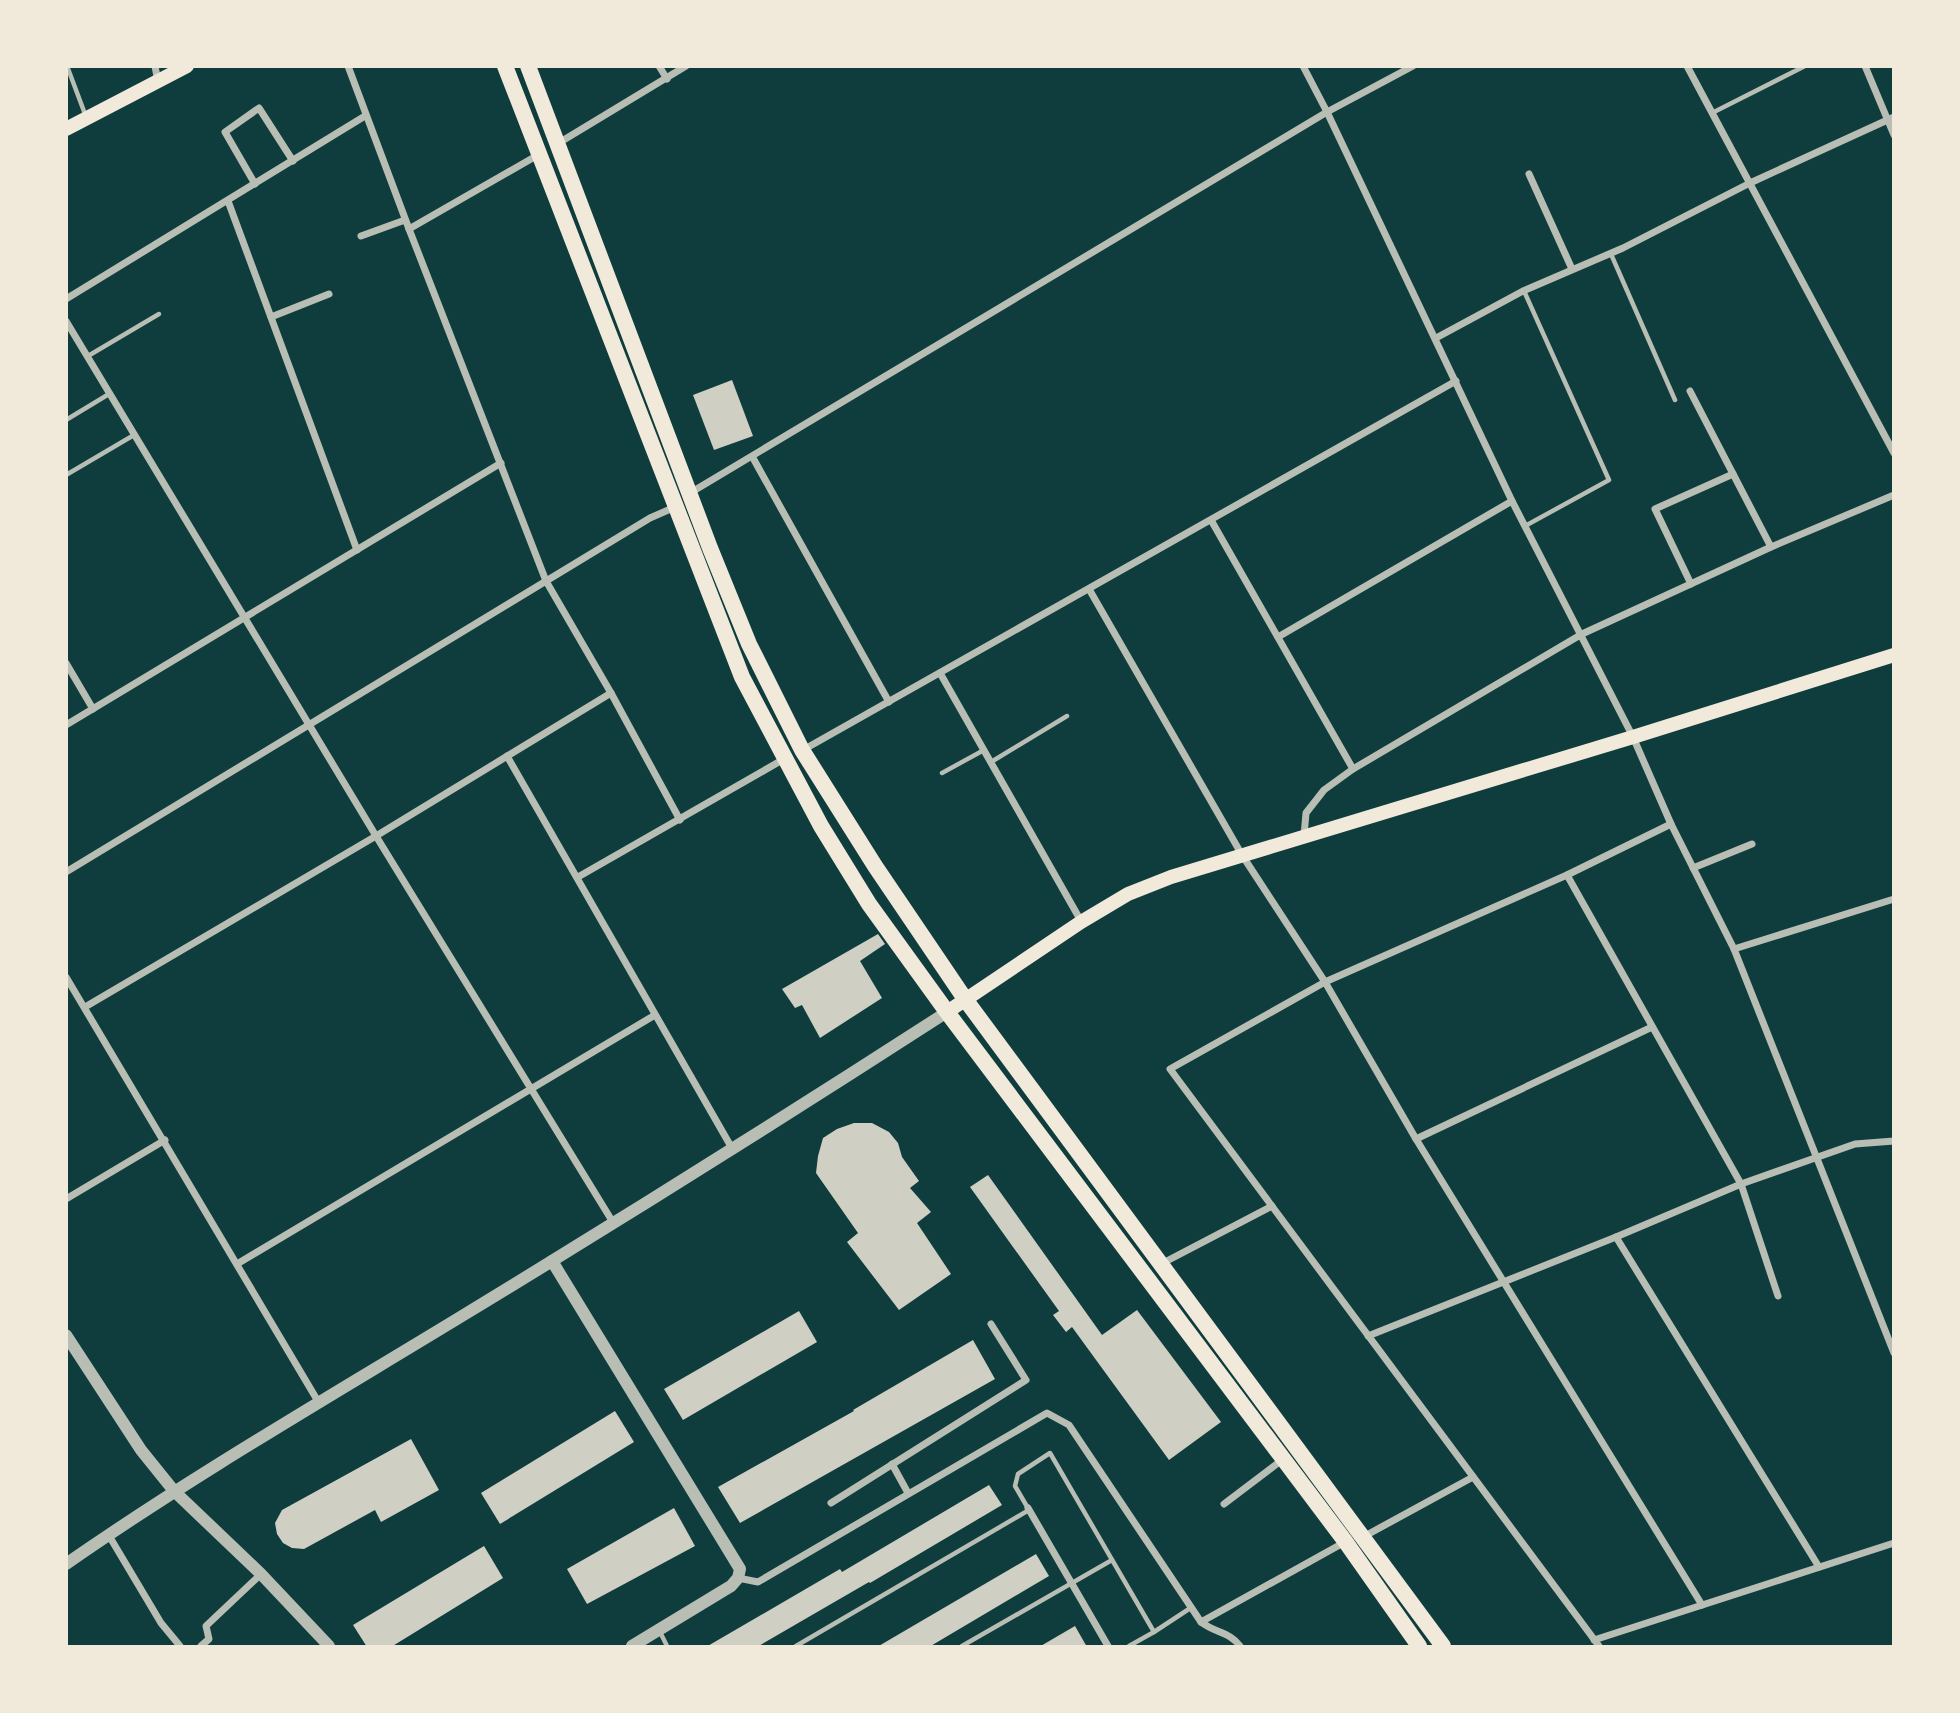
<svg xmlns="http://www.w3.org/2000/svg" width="1960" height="1713" font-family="'Space Grotesk',sans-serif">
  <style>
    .building { fill: #cfcfc3 }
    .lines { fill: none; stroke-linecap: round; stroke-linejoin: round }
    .service { stroke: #b8beb3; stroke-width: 4.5 }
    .minor { stroke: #b8beb3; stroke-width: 7 }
    .tertiary { stroke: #b8beb3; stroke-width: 12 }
    .secondary { stroke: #f1e9da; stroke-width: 14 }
    .trunk { stroke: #f1e9da; stroke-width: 16 }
  </style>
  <rect width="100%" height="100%" fill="#0f3d3e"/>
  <g class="building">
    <polygon points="732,380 753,436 714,450 693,395"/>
    <polygon points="878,934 885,944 860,961 882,998 820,1038 802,1005 795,1008 782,989"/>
    <polygon points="854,1123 872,1123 889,1132 898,1143 902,1157 919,1181 910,1188 931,1212 917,1223 951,1274 899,1310 847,1242 858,1233 816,1173 818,1156 823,1138 837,1129"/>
    <polygon points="988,1175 1102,1335 1137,1310 1221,1422 1169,1460 1072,1327 1066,1332 1053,1315 1059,1311 970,1187"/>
    <polygon points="799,1311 817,1342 683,1420 664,1389"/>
    <polygon points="973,1340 995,1379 740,1523 718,1487 854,1411 853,1410"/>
    <polygon points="615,1411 634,1442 500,1524 481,1493"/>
    <polygon points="411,1439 439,1490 381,1522 375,1510 304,1549 292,1548 283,1543 277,1534 275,1523 282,1510"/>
    <polygon points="989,1485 1002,1505 870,1583 869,1582 757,1647 706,1647 840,1569 842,1572"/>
    <polygon points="674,1508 695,1546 587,1604 567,1569"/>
    <polygon points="484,1546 503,1578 391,1647 367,1647 353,1625"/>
    <polygon points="1036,1554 1049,1576 929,1647 877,1647"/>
    <polygon points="1075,1626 1087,1647 1039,1647"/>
  </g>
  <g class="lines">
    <g class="service">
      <polyline points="67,66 85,114"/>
      <polyline points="1712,113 1805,66"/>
      <polyline points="1611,254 1675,400"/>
      <polyline points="1524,291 1609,480 1525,526"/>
      <polyline points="88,356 159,314"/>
      <polyline points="66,420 109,394"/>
      <polyline points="66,475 134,435"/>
      <polyline points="991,762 1067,716"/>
      <polyline points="942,773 984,750"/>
      <polyline points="660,1632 667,1646"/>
      <polyline points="796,1646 1029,1510 1015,1486 1018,1474 1050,1453 1154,1632 1192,1607"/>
      <polyline points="962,1646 1112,1560"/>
      <polyline points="1129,1646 1154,1632"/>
    </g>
    <g class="minor">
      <polyline points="155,66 158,82"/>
      <polyline points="348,66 409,229 546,581 611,693 680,820"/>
      <polyline points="659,66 667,79"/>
      <polyline points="1303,66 1327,112 1512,501 1633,737 1671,824 1734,949 1894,1353"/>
      <polyline points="1687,66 1894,453"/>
      <polyline points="1865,66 1894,135"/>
      <polyline points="557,144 686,66"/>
      <polyline points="1529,174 1572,269"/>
      <polyline points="255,184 225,132 259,108 293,161"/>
      <polyline points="228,201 357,550"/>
      <polyline points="409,229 538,155"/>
      <polyline points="361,236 405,220"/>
      <polyline points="66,299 365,116"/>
      <polyline points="271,317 329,294"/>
      <polyline points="66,321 376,836 614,1224"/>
      <polyline points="1436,338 1523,291 1623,248 1750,183 1894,117"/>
      <polyline points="1690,391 1771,547"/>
      <polyline points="753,458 889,702"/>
      <polyline points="690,493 1327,112 1413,66"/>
      <polyline points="1211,520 1353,769"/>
      <polyline points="1691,584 1655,509 1733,474"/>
      <polyline points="1089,589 1242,855 1325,982 1416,1139 1702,1605"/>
      <polyline points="1278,637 1512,501"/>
      <polyline points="66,663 93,709"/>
      <polyline points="940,673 1081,921"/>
      <polyline points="66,725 501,463"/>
      <polyline points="803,750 1456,381"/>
      <polyline points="507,756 733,1150"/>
      <polyline points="1304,836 1306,813 1324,790 1353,769 1582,634 1771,547 1894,495"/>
      <polyline points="1693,868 1752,844"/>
      <polyline points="66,872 650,518 675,507"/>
      <polyline points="1567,875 1741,1184 1778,1296"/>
      <polyline points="578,877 784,759"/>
      <polyline points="1734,949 1894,899"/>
      <polyline points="66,977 319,1403"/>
      <polyline points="85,1007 376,836 611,693"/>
      <polyline points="1416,1139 1652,1027"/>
      <polyline points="66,1199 165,1140"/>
      <polyline points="1616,1237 1819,1567"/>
      <polyline points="237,1264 655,1015"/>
      <polyline points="1161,1264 1272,1206"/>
      <polyline points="1368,1336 1616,1237 1741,1184 1855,1144 1894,1141"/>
      <polyline points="892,1464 908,1493"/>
      <polyline points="831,1503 1026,1380 991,1324"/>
      <polyline points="1224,1504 1282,1460"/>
      <polyline points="1028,1508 1108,1646"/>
      <polyline points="108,1534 161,1623 180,1646"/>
      <polyline points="1363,1537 1473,1477"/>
      <path d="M738,1578l20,4 289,-169 22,12 132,197c14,11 29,10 39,24"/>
      <polyline points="1201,1622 1345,1542"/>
      <polyline points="1594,1640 1894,1543"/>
      <polyline points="201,1646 209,1639 206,1626 261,1574"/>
      <polyline points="1599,1646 1170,1069 1325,982 1567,875 1671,824"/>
    </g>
    <g class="tertiary">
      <polyline points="552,1261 740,1569 738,1578 731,1586 632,1646"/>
      <polyline points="66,1335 141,1450 174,1491 261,1574 329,1646"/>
      <path d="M66,1564c128,-89 263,-167 396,-248 163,-99 324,-200 485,-304"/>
    </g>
    <g class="secondary">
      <polyline points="66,129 187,66"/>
      <polyline points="947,1012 1081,922 1128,894 1171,877 1633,737 1894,655"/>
    </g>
    <g class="trunk">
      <polyline points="505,66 742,677 821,826 869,904 947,1012 1345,1541 1419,1646"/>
      <polyline points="528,66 710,548 749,644 802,750 875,866 965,999 1443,1646"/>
    </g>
  </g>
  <rect width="1960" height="1713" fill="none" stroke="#f1e9da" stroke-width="136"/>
</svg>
